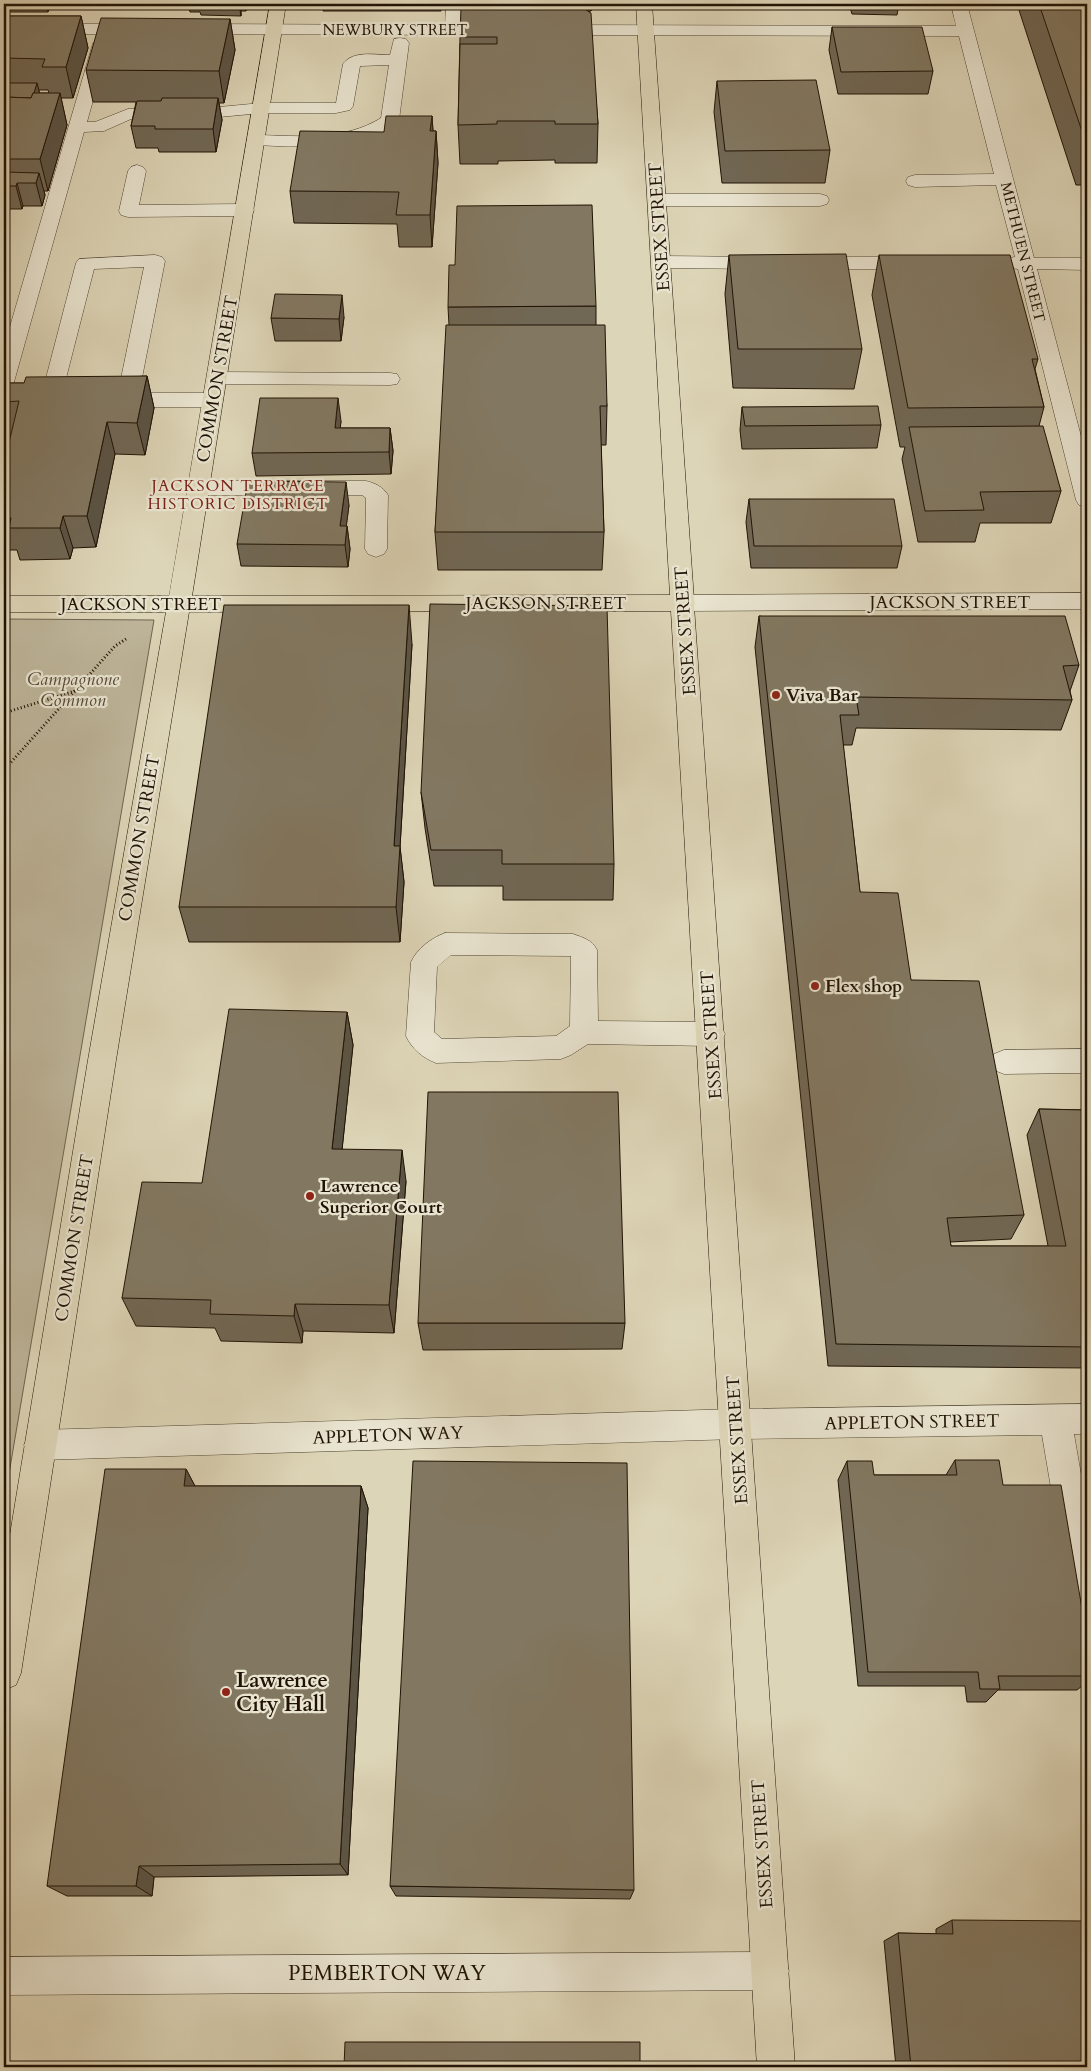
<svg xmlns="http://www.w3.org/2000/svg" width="1091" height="2071" font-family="Cardo,serif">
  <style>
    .green { fill: #bdb499; stroke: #6e644f }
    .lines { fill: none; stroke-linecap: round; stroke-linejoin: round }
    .minor-casing { stroke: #4f4432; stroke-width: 1 }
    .major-casing { stroke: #201305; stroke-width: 1 }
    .path { stroke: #201305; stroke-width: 3; stroke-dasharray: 1 2.5; stroke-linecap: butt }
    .minor { fill: #e9e4d0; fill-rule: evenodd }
    .major { fill: #ddd5b7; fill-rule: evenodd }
    .wall { fill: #706754; stroke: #201305; fill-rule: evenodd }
    .shaded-wall { fill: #5b5445; stroke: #201305 }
    .building { fill: #827862; stroke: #201305 }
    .poi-dot { fill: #8f2418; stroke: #e9e4d0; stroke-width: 2 }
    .labels { text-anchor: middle; stroke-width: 4.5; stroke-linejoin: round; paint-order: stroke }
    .far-street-label { font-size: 15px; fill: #201305; stroke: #e9e4d0 }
    .far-neighbourhood-label { font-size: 16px; letter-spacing: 1px; fill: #7a1f14; stroke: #e9e4d0 }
    .street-label { font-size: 18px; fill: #201305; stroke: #e9e4d0 }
    .park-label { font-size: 18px; font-style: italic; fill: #574b39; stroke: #e9e4d0 }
    .poi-label { font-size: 18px; font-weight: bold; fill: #201305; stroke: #e9e4d0; text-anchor: start }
    .near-poi-label { font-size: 21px; font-weight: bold; fill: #201305; stroke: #e9e4d0; text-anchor: start }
    .near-street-label { font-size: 21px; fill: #201305; stroke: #e9e4d0 }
  </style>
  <rect width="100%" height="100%" fill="#ddd5b7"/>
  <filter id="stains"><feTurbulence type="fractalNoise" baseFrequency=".004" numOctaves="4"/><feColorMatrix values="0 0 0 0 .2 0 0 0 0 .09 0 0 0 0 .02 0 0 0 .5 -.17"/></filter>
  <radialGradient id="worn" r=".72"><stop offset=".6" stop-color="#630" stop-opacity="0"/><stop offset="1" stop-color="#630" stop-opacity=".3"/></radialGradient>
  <polygon class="green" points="4,619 154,620 4,1503"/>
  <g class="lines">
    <g class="minor-casing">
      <g id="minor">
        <polygon points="446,4 462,4 462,25 503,26 505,30 503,34 497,35 195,34 189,33 187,29 189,25 195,24 445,25"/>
        <polygon points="951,4 967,4 1034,258 1087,258 1087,270 1037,269 1087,459 1087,507 1079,505 1076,500 1018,269 1002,267 999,263 1002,259 1015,257 996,185 915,187 908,185 906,181 908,177 915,175 994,174 959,36 555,35 549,34 547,30 549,26 555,25 956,26"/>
        <polygon points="4,24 135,24 141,25 143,29 141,33 135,34 4,34"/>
        <path d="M400,38l6,1 3,4 -10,77c-22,32 -107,27 -142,25l-6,-1 -3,-4 3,-4 6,-1c43,1 87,6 124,-17l8,-53 -29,1 -7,40 -3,4 -14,3h-74l-43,4 -88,2 -27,12 -20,1 -70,250 -3,5 -7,1v-41l89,-304h12l3,4 -21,75h8l33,-13 91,-2 43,-4h74l7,-39c10,-14 32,-9 47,-9l4,-16z"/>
        <polygon points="137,165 143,167 146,171 139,205 245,204 252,206 254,210 252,214 245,216 128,217 121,215 119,211 128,171 131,167"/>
        <polygon points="657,194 820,194 827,196 829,200 827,204 820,206 657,206 650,204 648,200 650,196"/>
        <polygon points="155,255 162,257 165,261 139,393 213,393 220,395 223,400 220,405 213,407 115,407 108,405 105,400 108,395 118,393 144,267 94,269 62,394 69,396 72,401 69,406 62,408 43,406 40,401 76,263 79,259"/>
        <polygon points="661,256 766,257 773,259 776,263 773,267 766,269 661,268 654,266 651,262 654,258"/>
        <polygon points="809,257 916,257 923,259 926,263 923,267 916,269 809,269 802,267 799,263 802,259"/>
        <polygon points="217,372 390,373 397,374 400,379 397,384 390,385 217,384 210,383 207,378 210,373"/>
        <path d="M198,481h168c9,2 17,6 22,14l-1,54 -3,5 -8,3 -8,-3 -3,-5 1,-51 -4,-3h-164l-8,-2 -3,-5 3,-5z"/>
        <polygon points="1087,593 1087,609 684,611 676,609 673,603 676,597 684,595"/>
        <path d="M445,933l128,1c11,4 19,6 24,16l1,71 113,1 10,4 4,8 -4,8 -10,4 -123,-2 -17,11 -10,4 -125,4c-13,-5 -24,-14 -30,-27l5,-74c6,-13 20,-24 34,-29zM451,955l120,1 -1,70 -14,10 -114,3 -8,-7 3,-65z"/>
        <polygon points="1087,1049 1087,1073 1004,1074 994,1070 990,1062 994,1054 1004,1050"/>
        <polygon points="1087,1404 1087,1434 1074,1434 1087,1509 1087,1617 1075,1612 1070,1600 1042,1435 736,1439 40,1460 29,1456 24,1445 29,1434 40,1430 736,1409"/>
        <polygon points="770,1952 783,1958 789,1971 783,1984 770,1990 4,1995 4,1957"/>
      </g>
    </g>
    <g class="major-casing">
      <polygon id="major" points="270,4 286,4 192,596 670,595 636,4 652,4 694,600 695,603 694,606 795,2067 757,2067 671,611 189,612 116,1060 21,1673 16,1685 4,1690 4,1571 88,1060 166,612 4,612 4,596 169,596"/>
    </g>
    <g class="path">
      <polyline points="4,713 75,691"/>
      <polyline points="4,770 115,646 126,639"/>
    </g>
    <use href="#minor" class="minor"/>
    <use href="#major" class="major"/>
  </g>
  <g class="wall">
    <polygon points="5,4 51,4 48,12 7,12"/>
    <polygon points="188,4 248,4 246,11 241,11 241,16 201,15 200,12 190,12"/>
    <polygon points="323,4 450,4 450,6 441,5 441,11 323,11"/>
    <polygon points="462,4 592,4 592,10 589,12 598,124 597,163 555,163 555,160 498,161 498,164 460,164 458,125 460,37"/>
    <polygon points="849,4 899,4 897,15 852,14"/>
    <polygon points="1017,4 1087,4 1087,185 1076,185"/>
    <path d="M4,16h77l7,32 -15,50h-12l6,27 -19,66h-4l1,4 -3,11h-19l-1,3h-18zM39,90h9l1,3h-10z"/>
    <polygon points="230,19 235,50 224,103 219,103 222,120 216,152 159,152 158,148 136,148 131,126 136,102 93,102 86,70"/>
    <polygon points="832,27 933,71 928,94 838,94 829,50"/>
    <polygon points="717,81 830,150 825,183 722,183 714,112"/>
    <polygon points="432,116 433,131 436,131 438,163 432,247 399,247 397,224 294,223 290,191 384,132"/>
    <polygon points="729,255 862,349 854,389 733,388 725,294"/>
    <polygon points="879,255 1038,359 1035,369 1044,407 1039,426 1061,491 1051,523 980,523 975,542 918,542 902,459 905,447 900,447 872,295"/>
    <polygon points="596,306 596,325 607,406 606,445 601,445 604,532 602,570 438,570 435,532 449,325 448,307"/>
    <polygon points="344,317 341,341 275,341 271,318"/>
    <polygon points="147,376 154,408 145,455 115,454 96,547 73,548 70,559 20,560 17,550 4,550 4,463 11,434 4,434 4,383 24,383"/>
    <polygon points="742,407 881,425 877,448 742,449 740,430"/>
    <polygon points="341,421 340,428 390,428 393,451 391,474 256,476 252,453"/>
    <polygon points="749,499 902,546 897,568 751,568 746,522"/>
    <polygon points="349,505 346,526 347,526 350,549 348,567 241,566 237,544"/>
    <polygon points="759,616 1079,665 1070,691 1072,700 1061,730 856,728 852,745 843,745 860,892 911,980 1024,1215 1011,1239 950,1242 951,1246 1048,1246 1027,1135 1039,1109 1087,1110 1087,1368 828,1366 755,647"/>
    <polygon points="412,644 400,847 404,882 400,942 189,942 179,907"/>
    <polygon points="421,792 614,864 613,900 503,900 503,886 434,886 425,828"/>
    <polygon points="347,1012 353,1045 342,1149 406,1181 394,1333 303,1331 302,1343 221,1341 215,1328 136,1326 122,1298 202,1183"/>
    <polygon points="418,1323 625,1323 622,1349 423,1350"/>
    <polygon points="955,1460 1003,1485 1087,1638 1087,1682 1077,1690 998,1690 986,1702 967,1702 965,1686 858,1686 838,1480 847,1461 874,1475 946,1475"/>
    <polygon points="186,1469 195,1486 361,1486 368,1508 348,1875 154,1877 152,1896 67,1896 47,1886"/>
    <polygon points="390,1886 634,1890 630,1899 396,1896"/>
    <polygon points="952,1920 1087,2067 896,2067 884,1941 898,1933 936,1934 936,1929"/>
  </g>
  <g class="shaded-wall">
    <polygon points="46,4 51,4 48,12"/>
    <polygon points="239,4 240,4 241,11 241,16"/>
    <polygon points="245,4 248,4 246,11"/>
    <polygon points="582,4 592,4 592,10 582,14"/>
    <polygon points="81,16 88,48 73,98 66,67"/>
    <polygon points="230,19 235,50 224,103 219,71"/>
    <polygon points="37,83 43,106 32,99"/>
    <polygon points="60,93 67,125 48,191 40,159"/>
    <polygon points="218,98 222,120 216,152 213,129"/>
    <polygon points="432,116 434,148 430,131"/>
    <polygon points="436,131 438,163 432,247 430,215"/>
    <polygon points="39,173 45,195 42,206 36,183"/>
    <polygon points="17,183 23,206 22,209 16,186"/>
    <polygon points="342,295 344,317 341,341 339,319"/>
    <polygon points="147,376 154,408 145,455 137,423"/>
    <polygon points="338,398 341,421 338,451 335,428"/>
    <polygon points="107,422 115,454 96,547 87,516"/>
    <polygon points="390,428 393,451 391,474 389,452"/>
    <polygon points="346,482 349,505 344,545 340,526"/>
    <polygon points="63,516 73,548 70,559 60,528"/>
    <polygon points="347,526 350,549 348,567 345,545"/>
    <polygon points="409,605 412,644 400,847 404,882 400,942 396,907 394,846"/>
    <polygon points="347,1012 353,1045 339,1179 332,1149"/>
    <polygon points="402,1150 406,1181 394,1333 389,1305"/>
    <polygon points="295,1304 303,1331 302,1343 294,1316"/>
    <polygon points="186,1469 198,1492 184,1486"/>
    <polygon points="361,1486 368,1508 348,1875 340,1864"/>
    <polygon points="139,1866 154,1877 152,1896 136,1886"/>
  </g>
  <g class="building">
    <polygon points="1039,4 1087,4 1087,146"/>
    <polygon points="461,8 583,8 591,13 598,124 555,124 555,121 497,121 497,124 458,125 460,44 497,44 497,37 460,37"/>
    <polygon points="4,16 81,16 66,67 42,67 45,59 4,58"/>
    <polygon points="101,18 230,19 219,71 86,70"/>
    <polygon points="832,27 922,27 933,71 841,72"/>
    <polygon points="816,80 830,150 725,151 717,81"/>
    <polygon points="4,83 37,83 34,93 33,93 31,98 4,97"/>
    <polygon points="33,93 60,93 40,159 4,159 4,97 31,98"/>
    <polygon points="162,98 218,98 213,129 155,129 155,126 131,126 137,101 161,101"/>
    <polygon points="386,116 432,116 430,131 436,131 430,215 396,215 399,192 290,191 300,131 384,132"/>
    <polygon points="4,172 39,173 36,183 17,183 16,186 4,186"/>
    <polygon points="592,205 596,306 448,307 449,265 455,265 457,206"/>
    <polygon points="846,254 862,349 738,349 729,255"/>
    <polygon points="879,255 1010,255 1038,359 1032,359 1044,407 908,408"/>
    <polygon points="275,294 342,295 339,319 271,318"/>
    <polygon points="446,325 605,325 607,406 600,406 604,532 435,532"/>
    <polygon points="147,376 137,423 107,422 87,516 63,516 60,528 9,528 11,518 4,518 4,463 19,401 4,402 4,383 24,383 26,377"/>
    <polygon points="260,398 338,398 335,428 390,428 389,452 252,453"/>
    <polygon points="878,406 881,425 745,426 742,407"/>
    <polygon points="1043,426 1061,491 980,492 984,510 925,511 909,427"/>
    <polygon points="248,481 346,482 340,526 347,526 345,545 237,544"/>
    <polygon points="749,499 894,499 902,546 754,546"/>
    <polygon points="430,604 607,606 614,864 502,864 502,850 431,850 421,792"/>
    <polygon points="224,605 409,605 394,846 400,846 396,907 179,907"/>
    <polygon points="759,616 1065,616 1079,665 1063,666 1072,700 856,697 859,715 840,715 860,892 898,893 911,980 979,981 1024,1215 947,1218 951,1246 1066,1246 1039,1109 1087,1110 1087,1347 836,1344"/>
    <polygon points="229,1009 347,1012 332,1149 402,1150 389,1305 295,1304 294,1316 210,1314 211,1300 122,1298 142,1182 202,1183"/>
    <polygon points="428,1092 618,1092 625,1323 418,1323"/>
    <polygon points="955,1460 999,1460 1003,1485 1061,1485 1087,1638 1087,1676 998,1676 1000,1689 980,1689 978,1672 868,1672 847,1461 872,1461 874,1475 957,1475"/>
    <polygon points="413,1461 627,1463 634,1890 390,1886"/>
    <polygon points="105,1469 186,1469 184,1486 361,1486 340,1864 139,1866 136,1886 47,1886"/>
    <polygon points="952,1920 1087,1921 1087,2067 911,2067 898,1933 953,1934"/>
    <polygon points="345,2042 640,2042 640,2067 344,2067"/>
  </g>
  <g class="poi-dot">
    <circle cx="776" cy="695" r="5"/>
    <circle cx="815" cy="986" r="5"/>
    <circle cx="310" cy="1196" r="5"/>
    <circle cx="226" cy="1692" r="5"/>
  </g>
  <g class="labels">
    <g class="far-street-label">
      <text x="395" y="35">NEWBURY STREET</text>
      <text transform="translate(1023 252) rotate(76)" y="5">METHUEN STREET</text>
    </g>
    <g class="far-neighbourhood-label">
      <text x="238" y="491">JACKSON TERRACE<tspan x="238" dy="18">HISTORIC DISTRICT</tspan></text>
    </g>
    <g class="street-label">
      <text transform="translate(659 227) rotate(-94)" y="6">ESSEX STREET</text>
      <text transform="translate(217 379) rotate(-80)" y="6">COMMON STREET</text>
      <text x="950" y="608">JACKSON STREET</text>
      <text x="546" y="609">JACKSON STREET</text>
      <text x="141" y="610">JACKSON STREET</text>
      <text transform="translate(685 631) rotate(-94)" y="6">ESSEX STREET</text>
      <text transform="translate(139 838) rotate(-80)" y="6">COMMON STREET</text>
      <text transform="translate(711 1035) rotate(-94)" y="6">ESSEX STREET</text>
      <text transform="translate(74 1238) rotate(-81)" y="6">COMMON STREET</text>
      <text transform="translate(912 1422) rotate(-1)" y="6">APPLETON STREET</text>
      <text transform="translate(388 1435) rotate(-2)" y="6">APPLETON WAY</text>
      <text transform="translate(737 1440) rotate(-94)" y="6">ESSEX STREET</text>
      <text transform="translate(762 1844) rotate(-94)" y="6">ESSEX STREET</text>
    </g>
    <g class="park-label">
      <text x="73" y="685">Campagnone<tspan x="73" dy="21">Common</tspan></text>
    </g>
    <g class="poi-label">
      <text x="786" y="701">Viva Bar</text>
      <text x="825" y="992">Flex shop</text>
      <text x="320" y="1192">Lawrence<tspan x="320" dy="21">Superior Court</tspan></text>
    </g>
    <g class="near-poi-label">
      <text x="236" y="1687">Lawrence<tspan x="236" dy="24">City Hall</tspan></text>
    </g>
    <g class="near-street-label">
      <text x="387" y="1980">PEMBERTON WAY</text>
    </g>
  </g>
  <rect width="1091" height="2071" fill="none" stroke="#ddd5b7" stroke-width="20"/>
  <rect x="5" y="5" width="1081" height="2061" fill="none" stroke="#201305" stroke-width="2.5"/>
  <rect x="10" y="10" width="1071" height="2051" fill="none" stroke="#201305"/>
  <rect width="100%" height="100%" filter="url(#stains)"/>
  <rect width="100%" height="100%" fill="url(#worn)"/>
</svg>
